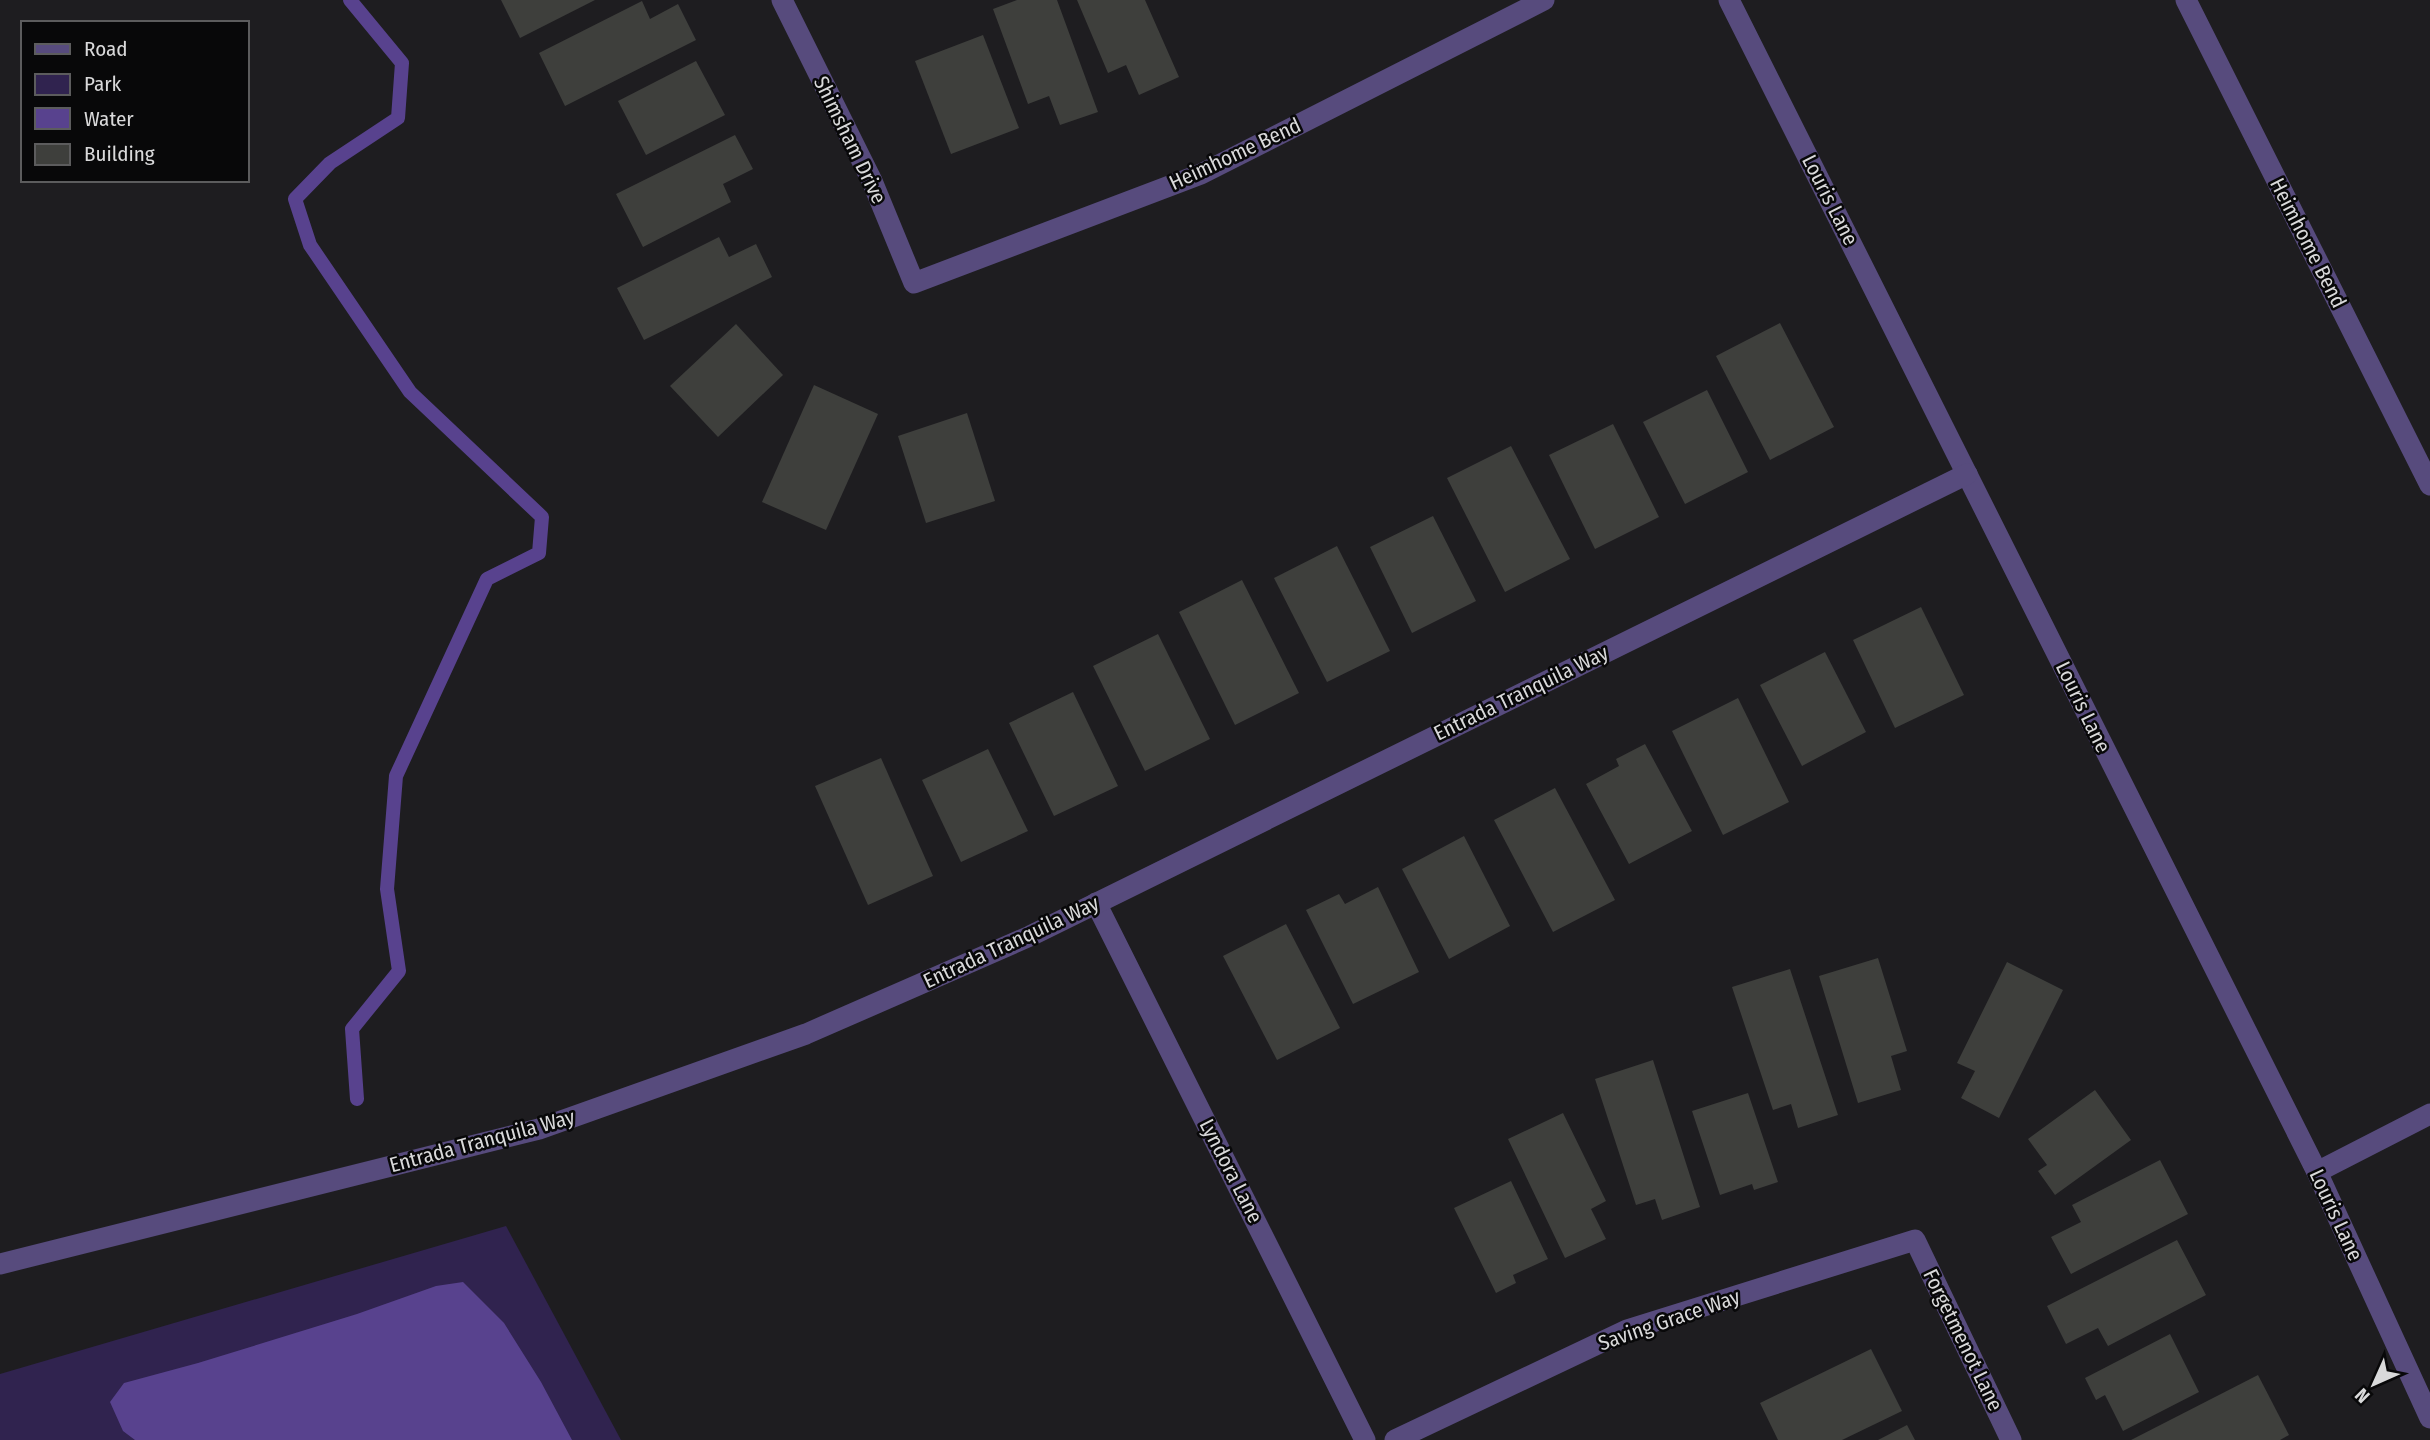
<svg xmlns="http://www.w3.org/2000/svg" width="2430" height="1440" font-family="'Fira Sans Condensed',sans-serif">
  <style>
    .green { fill: #30234f }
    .water { fill: #58428e }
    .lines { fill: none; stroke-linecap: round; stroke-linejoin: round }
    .stream { stroke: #58428e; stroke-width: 14 }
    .building { fill: #3e3f3c }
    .minor { stroke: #574b7d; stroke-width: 21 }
    .labels { text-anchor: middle; stroke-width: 5; stroke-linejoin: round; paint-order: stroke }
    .street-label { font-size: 21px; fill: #d9d9da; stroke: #080809 }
  </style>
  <rect width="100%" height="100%" fill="#1e1d20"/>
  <polygon class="green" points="506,1226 621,1440 0,1440 0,1374"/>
  <polygon class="water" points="463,1282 504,1323 541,1382 572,1440 135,1440 123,1431 110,1402 124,1383 198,1363 357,1314 436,1286"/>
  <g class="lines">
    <polyline class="stream" points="350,0 402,63 398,118 330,163 295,199 310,245 410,392 542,517 539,553 487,579 396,776 387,889 399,971 352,1029 357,1099"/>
  </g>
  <g class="building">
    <polygon points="501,0 595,0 520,38"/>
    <polygon points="1017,0 1057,0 1098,112 1060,125 1049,96 1028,104 993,9"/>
    <polygon points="1077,0 1145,0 1179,77 1139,95 1126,65 1108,73"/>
    <polygon points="642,1 650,19 678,4 696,40 565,106 539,53"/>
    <polygon points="983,35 1019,128 951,154 915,61"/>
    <polygon points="696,61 725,115 646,155 618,101"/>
    <polygon points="735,135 753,169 723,184 731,202 643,247 616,194"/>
    <polygon points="719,237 729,257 756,244 772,277 644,340 617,288"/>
    <polygon points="1780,323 1834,427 1770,460 1716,356"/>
    <polygon points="736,324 783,375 718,437 670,386"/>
    <polygon points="814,385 878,414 826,530 762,502"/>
    <polygon points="1707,390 1748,472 1685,504 1643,422"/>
    <polygon points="967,413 995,501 926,523 898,436"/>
    <polygon points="1613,424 1659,517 1595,549 1549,455"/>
    <polygon points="1511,446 1570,559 1505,592 1447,478"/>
    <polygon points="1433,516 1476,601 1412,633 1370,547"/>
    <polygon points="1337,546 1390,651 1327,682 1274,578"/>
    <polygon points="1242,580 1299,693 1235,725 1179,612"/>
    <polygon points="1921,607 1964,695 1895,728 1853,640"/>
    <polygon points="1158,634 1210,739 1145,771 1093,666"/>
    <polygon points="1825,652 1866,732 1802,766 1760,685"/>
    <polygon points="1073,692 1118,786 1054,816 1009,723"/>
    <polygon points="1738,698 1789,802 1723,835 1672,731"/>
    <polygon points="1645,744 1692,831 1629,864 1586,784 1619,766 1616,759"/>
    <polygon points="988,749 1028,831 961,862 922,780"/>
    <polygon points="881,758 933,876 868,905 815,786"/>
    <polygon points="1555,788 1615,900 1553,932 1494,820"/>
    <polygon points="1464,836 1510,926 1449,959 1402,869"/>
    <polygon points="1378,887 1419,972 1353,1004 1306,910 1339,894 1345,904"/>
    <polygon points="1286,924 1340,1028 1277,1060 1223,956"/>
    <polygon points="1878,958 1907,1051 1891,1056 1901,1090 1858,1103 1819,976"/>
    <polygon points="2007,962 2063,990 1999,1118 1961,1098 1975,1071 1957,1063"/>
    <polygon points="1790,969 1838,1115 1798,1128 1791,1104 1773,1110 1732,987"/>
    <polygon points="1653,1060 1700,1207 1662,1220 1655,1199 1636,1205 1595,1079"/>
    <polygon points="2095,1090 2131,1140 2055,1195 2038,1171 2047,1165 2028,1139"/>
    <polygon points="1748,1093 1778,1182 1754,1190 1752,1184 1720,1195 1692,1111"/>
    <polygon points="1563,1113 1606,1201 1591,1209 1606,1239 1565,1258 1508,1139"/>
    <polygon points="2160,1160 2188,1214 2071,1274 2051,1237 2081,1222 2072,1205"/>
    <polygon points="1511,1181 1548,1259 1513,1275 1516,1283 1496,1293 1454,1208"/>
    <polygon points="2177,1240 2206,1295 2108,1346 2098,1328 2066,1344 2047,1306"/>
    <polygon points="2170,1334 2199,1392 2123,1431 2105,1395 2096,1400 2085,1378"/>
    <polygon points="1871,1349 1902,1411 1842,1440 1778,1440 1760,1403"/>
    <polygon points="2258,1375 2289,1435 2280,1440 2131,1440"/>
    <polygon points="1907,1425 1915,1440 1878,1440"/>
  </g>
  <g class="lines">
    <g class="minor">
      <polyline points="782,0 872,181 914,283 1201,174 1544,0"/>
      <polyline points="1729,0 2317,1172 2430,1418"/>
      <polyline points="2186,0 2430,485"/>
      <polyline points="1096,903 1365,1440"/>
      <polyline points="2317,1172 2430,1114"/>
      <polyline points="0,1264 539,1129 806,1034 1030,936 1967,474"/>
      <polyline points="1395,1440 1627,1330 1915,1240 2011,1440"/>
    </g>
  </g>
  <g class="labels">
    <g class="street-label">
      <text transform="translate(850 140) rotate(64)" y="7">Shimsham Drive</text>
      <text transform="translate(1235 154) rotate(-25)" y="7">Heimhome Bend</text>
      <text transform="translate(1830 200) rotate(63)" y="7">Louris Lane</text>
      <text transform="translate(2308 243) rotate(63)" y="7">Heimhome Bend</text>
      <text transform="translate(1521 693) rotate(-26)" y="7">Entrada Tranquila Way</text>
      <text transform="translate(2083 707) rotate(64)" y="7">Louris Lane</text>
      <text transform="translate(1011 942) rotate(-25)" y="7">Entrada Tranquila Way</text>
      <text transform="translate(482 1141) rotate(-15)" y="7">Entrada Tranquila Way</text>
      <text transform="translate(1231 1171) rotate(63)" y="7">Lyndora Lane</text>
      <text transform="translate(2336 1215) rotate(65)" y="7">Louris Lane</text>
      <text transform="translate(1669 1320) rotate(-19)" y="7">Saving Grace Way</text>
      <text transform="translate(1963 1340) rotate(64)" y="7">Forgetmenot Lane</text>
    </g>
  </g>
  <rect x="21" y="21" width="228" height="161" fill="#080809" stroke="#5c5c5d" stroke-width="2"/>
  <rect x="35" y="44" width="35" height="10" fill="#574b7d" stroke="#5c5c5d" stroke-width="2"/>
  <text x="84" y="56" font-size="21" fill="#d9d9da">Road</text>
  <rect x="35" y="74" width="35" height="21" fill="#30234f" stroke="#5c5c5d" stroke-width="2"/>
  <text x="84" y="91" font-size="21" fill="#d9d9da">Park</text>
  <rect x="35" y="108" width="35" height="21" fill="#58428e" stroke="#5c5c5d" stroke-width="2"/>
  <text x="84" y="126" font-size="21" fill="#d9d9da">Water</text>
  <rect x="35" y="144" width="35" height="21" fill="#3e3f3c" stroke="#5c5c5d" stroke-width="2"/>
  <text x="84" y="161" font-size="21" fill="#d9d9da">Building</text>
  <g transform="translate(2374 1384) rotate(225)" stroke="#080809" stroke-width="5" paint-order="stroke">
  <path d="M0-5L12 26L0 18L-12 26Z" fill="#d9d9da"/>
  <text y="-10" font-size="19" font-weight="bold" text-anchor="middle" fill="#d9d9da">N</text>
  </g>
</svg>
